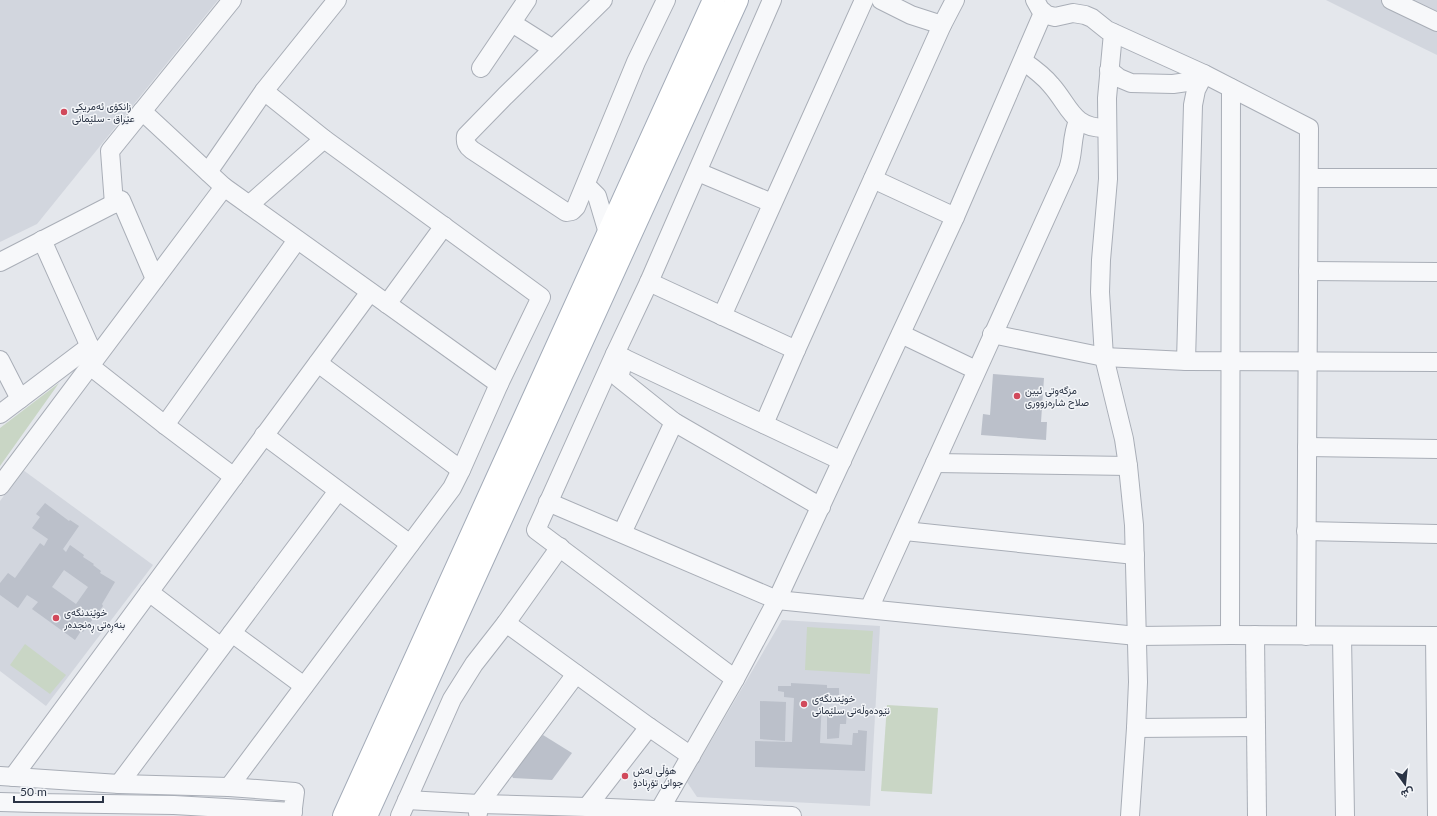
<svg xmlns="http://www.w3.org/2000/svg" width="1437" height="816" font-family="Lato,Vazirmatn,sans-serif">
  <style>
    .built { fill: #d2d6de }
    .green { fill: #c9d6c5 }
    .building { fill: #bbc0ca; fill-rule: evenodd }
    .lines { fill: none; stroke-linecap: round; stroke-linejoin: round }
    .minor-casing { stroke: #a9aeb7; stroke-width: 20 }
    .major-casing { stroke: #a3abb8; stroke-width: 24 }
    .minor { stroke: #f7f8fa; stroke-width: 18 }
    .major { stroke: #fff; stroke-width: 22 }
    .poi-dot { fill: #d1495b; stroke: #f4f6f9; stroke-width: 1.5 }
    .labels { text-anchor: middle; stroke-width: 3; stroke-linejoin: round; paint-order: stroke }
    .poi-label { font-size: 10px; fill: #2b3445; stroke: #f4f6f9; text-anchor: start }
  </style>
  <rect width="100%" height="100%" fill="#e4e7ec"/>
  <g class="built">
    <polygon points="0,0 218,0 37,224 0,242"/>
    <polygon points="1326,0 1437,0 1437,55 1382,28"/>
    <polygon points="23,470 153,565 46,706 0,671 0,501"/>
    <polygon points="782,620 880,626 870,806 697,797 687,782"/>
  </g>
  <g class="green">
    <polygon points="59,383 0,466 0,467 0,428"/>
    <polygon points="807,627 873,631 870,674 805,670"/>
    <polygon points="25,644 66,675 50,694 10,665"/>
    <polygon points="887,705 938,708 932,794 881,791"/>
  </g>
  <g class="building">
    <polygon points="993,374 1044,378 1041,422 1047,422 1046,440 981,435 983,414 990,415"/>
    <path d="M45,503l24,18 1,-1 9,6 -16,23 3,3 4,-7 14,10 -1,2 11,7 -1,1 8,6 -1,2 15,9 -13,22 1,2 -20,26 -2,-1 -6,9 -43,-31 6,-7 -11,-7 -9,13 -18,-13v-12l8,-10 7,5 25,-35 4,3 4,-7 -16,-11 8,-11 -4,-3zM64,570l24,17 -12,17 -24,-17z"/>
    <polygon points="791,683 827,685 827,688 839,688 839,695 832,695 832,699 822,699 820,743 852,745 853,733 858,733 858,730 867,731 865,771 755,767 755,741 792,742 794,698 784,697 784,692 778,691 778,686 791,686"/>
    <polygon points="760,701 786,702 785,741 760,739"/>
    <polygon points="827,711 847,711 846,724 840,724 839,738 827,739"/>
    <polygon points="543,735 572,753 552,780 513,778 511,774"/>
  </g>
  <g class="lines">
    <g class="minor-casing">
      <g id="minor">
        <path d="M603,0l-98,96 -39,40c-1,7 1,10 6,14l94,62 6,-1 4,-4 60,-145 30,-62"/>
        <polyline points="881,0 911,15 942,25"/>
        <polyline points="1035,0 1040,9 1047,15 1055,17 1073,13 1085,15 1092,18 1107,30 1204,74 1309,128 1306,636"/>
        <polyline points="1391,0 1437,22"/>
        <polyline points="512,23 553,49"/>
        <polyline points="1113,33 1107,98 1108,179 1101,260 1100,292 1104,357 1124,439 1128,466 1134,525 1138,682 1136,728 1130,816"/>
        <path d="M1023,61c10,7 20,14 28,24 19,21 21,44 56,43"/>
        <polyline points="481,68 527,0"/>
        <polyline points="1109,70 1119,78 1131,83 1173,84 1201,80"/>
        <polyline points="142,111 224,187 499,384"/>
        <polyline points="208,172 264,91 337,0"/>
        <polyline points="698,172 772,203"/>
        <polyline points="1309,178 1437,178"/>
        <polyline points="873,179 955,217"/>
        <polyline points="586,185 597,196 608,233"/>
        <polyline points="114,204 110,151 232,0"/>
        <polyline points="249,205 324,139"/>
        <polyline points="42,240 95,358"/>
        <polyline points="0,262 121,200 155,279"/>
        <polyline points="1308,271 1437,272"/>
        <polyline points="649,282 796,350"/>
        <polyline points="387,304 444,226"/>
        <polyline points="722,316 864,0"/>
        <polyline points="901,334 976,370"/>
        <polyline points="992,334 1104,357 1186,361 1437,362"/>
        <polyline points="615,354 842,461"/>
        <polyline points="624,358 619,378 674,422 821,507"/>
        <polyline points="0,360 20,399"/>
        <polyline points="1186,361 1193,105 1196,90 1204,74"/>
        <polyline points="318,363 461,470"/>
        <polyline points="90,366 165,425 234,477"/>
        <polyline points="0,414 90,346"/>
        <polyline points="764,424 796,350 942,25 955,0"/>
        <polyline points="165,425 297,240"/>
        <polyline points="264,435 410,544"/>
        <polyline points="1307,447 1437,449"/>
        <polyline points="935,463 1128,466"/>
        <polyline points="0,486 224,187"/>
        <polyline points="548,502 777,600 1137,636 1230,635 1437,636"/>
        <polyline points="905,531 1135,555"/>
        <polyline points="1306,531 1437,534"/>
        <polyline points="622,533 674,422"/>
        <polyline points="149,592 221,647"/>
        <path d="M869,609l199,-440c6,-16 3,-32 10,-48"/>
        <polyline points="506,623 649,727 691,756"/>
        <polyline points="232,633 304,686"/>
        <polyline points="1230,635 1231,88"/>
        <polyline points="1255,635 1257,816"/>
        <polyline points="1342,636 1345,816"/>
        <polyline points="1435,636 1437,816"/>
        <polyline points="735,679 536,530 615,354 649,282 772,0"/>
        <polyline points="1136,728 1256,727"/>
        <polyline points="0,776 119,784 229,787 295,792 292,816"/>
        <polyline points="13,777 370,292"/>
        <polyline points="119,784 338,491"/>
        <polyline points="229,787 452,488 461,470 499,384 541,297 324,139 264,91"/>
        <polyline points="407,800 479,804 587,807 792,816"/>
        <polyline points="0,802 36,803 174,805 293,812"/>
        <polyline points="587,807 649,727"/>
        <polyline points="659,811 735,679 777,600 955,217 1043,13"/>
        <polyline points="478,813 479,804 576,674"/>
        <polyline points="400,816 452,699 474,664 506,623 560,547"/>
      </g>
    </g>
    <g class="major-casing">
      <g id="major">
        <polyline points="344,816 714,0"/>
        <polyline points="366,816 737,0"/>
      </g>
    </g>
    <use href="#minor" class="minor"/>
    <use href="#major" class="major"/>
  </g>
  <g class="poi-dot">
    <circle cx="64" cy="112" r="4"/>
    <circle cx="1017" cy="396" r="4"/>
    <circle cx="56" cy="618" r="4"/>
    <circle cx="804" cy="704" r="4"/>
    <circle cx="625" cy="776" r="4"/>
  </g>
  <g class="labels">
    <g class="poi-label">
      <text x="72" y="110">زانکۆی ئەمریکی<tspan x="72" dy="12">عێراق - سلێمانی</tspan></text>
      <text x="1025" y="394">مزگەوتی ئیبن<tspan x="1025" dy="12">صلاح شارەزووری</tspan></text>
      <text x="64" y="616">خوێندنگەی<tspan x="64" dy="12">بنەڕەتی ڕەنجدەر</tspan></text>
      <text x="812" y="702">خوێندنگەی<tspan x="812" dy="12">نێوده‌وڵه‌تی سلێمانی</tspan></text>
      <text x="633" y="774">ھۆڵی لەش<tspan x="633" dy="12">جوانی تۆڕنادۆ</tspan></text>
    </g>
  </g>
  <g transform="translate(1405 784) rotate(165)" stroke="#f4f6f9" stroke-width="3" paint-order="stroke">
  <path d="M0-3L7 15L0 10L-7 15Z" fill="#2b3445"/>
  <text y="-6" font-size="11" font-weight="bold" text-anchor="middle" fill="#2b3445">ش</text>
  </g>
  <path d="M14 796v6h89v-6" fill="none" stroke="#2b3445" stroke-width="2"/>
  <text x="20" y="796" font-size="12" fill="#2b3445" stroke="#f4f6f9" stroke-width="3" paint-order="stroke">50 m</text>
</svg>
